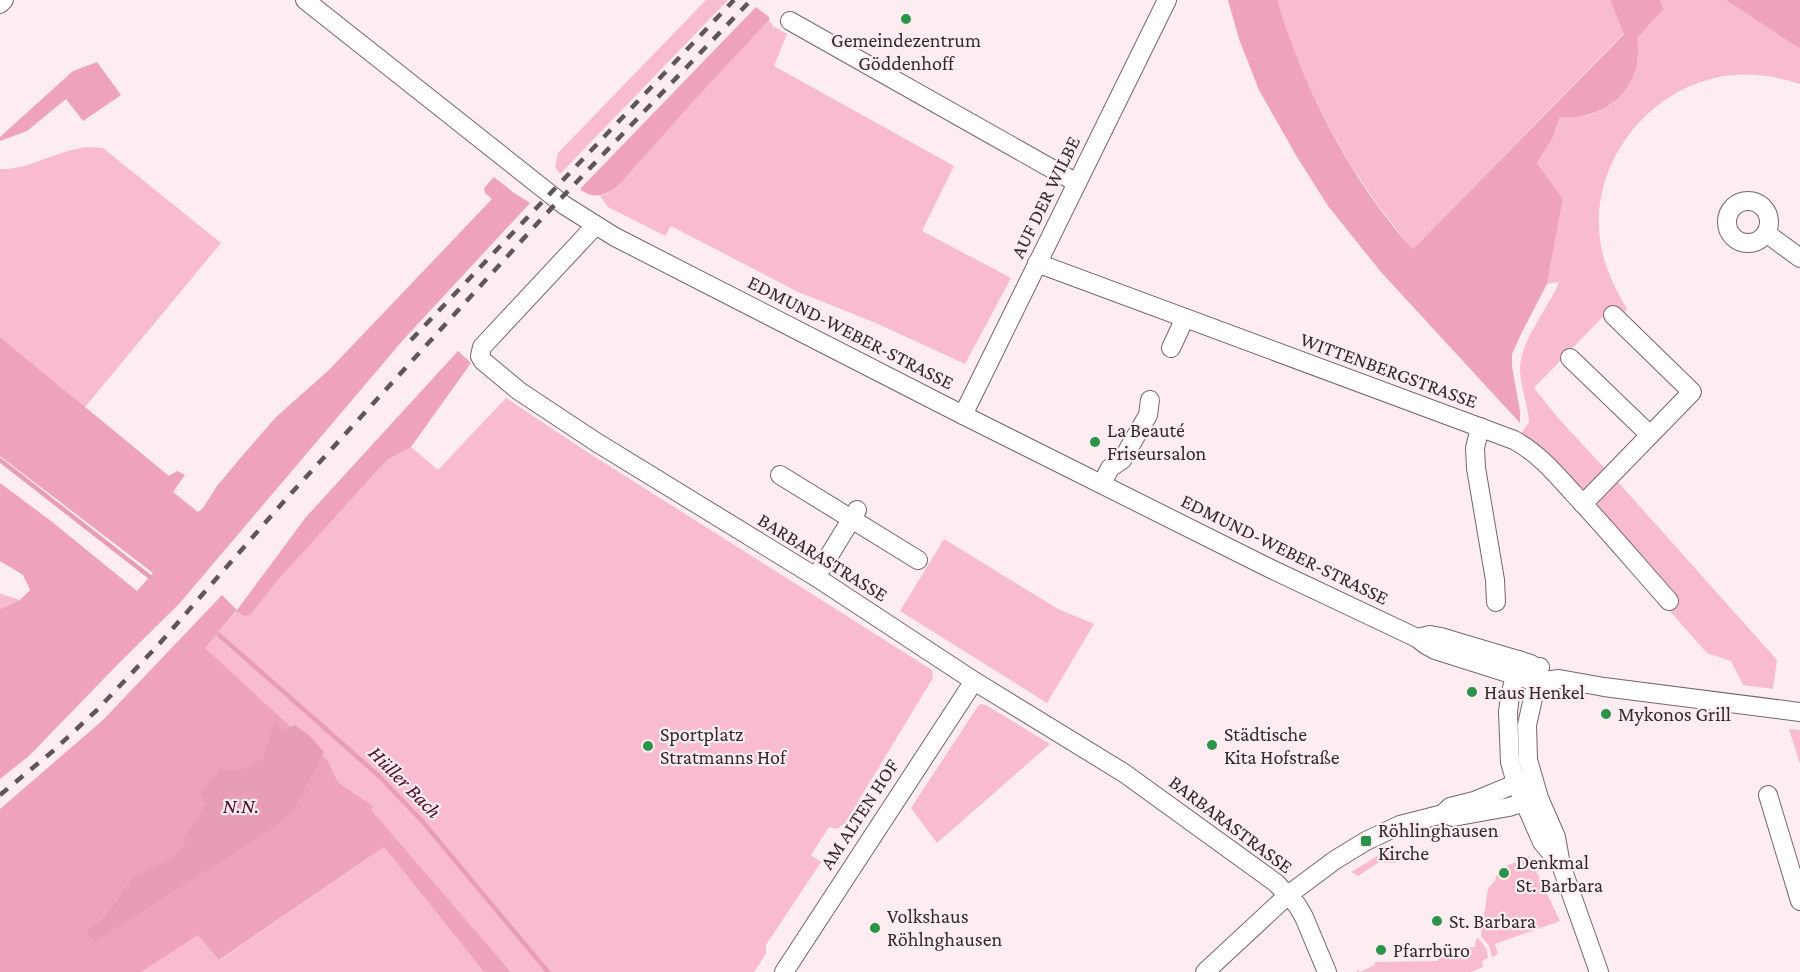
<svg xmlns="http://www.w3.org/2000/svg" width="1800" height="972" font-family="'Crimson Pro',serif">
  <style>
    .green { fill: #f8bcce }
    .forest { fill: #eea3ba }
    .water { fill: #e79db4 }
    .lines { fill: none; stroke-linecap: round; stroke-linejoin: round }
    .stream { stroke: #e79db4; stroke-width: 4.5 }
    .minor-casing { stroke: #74666a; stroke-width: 20 }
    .minor { stroke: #fff; stroke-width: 18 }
    .rail { stroke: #5e5658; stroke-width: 4.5; stroke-dasharray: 10 10; stroke-linecap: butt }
    .poi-dot { fill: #2b934a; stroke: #fdedf1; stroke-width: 2 }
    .labels { text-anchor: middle; stroke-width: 4.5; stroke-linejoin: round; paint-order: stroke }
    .poi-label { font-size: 20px; fill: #302a2b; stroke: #fdedf1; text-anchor: start }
    .street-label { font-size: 20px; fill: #302a2b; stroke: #fdedf1 }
    .water-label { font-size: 21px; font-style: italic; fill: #4c0b28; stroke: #fdedf1 }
  </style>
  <rect width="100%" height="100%" fill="#fdedf1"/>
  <g class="green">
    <polygon points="706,0 728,0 560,174 555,167 558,153"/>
    <path d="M1278,0h332l14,33 -211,216c-50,-57 -90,-125 -118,-197 -6,-17 -13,-34 -17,-52z"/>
    <path d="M1660,0h66l74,49v35c-25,-8 -50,-12 -76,-8 -72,12 -128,79 -125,152 1,29 13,56 28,81l-5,5 -9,-8 -79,82 25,31 49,53 -16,15 -13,3 -58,-56 8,-12c-1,-17 -8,-33 -9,-51 -1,-30 28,-61 39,-89l-12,2 16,-85 -26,-36 16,-26 7,-20 26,-1 14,-5 14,-9 24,-43 -1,-21 27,-29z"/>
    <polygon points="769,20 773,26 787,34 774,66 954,166 922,231 1011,278 965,364 876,323 798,292 671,226 665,236 608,207 600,196 607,194 619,185 691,104"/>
    <path d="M89,147l14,1 118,95 -136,164 -85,-70v-168c26,2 60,-20 89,-22z"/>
    <polygon points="506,398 587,452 932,670 933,678 845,823 837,829 829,827 811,855 821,862 766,945 766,954 754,972 511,972 370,810 373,806 338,782 328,761 204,648 237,611 251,614 279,579 387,460 411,447 438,470"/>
    <polygon points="1617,481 1777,660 1773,689 1743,685 1731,661 1707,653 1668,609 1671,609 1678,600 1596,509 1600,496"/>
    <polygon points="944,539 1058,609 1094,624 1047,703 900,611"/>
    <polygon points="0,593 1,594 20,600 0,609"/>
    <polygon points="981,704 986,705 1050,744 937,843 911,808 978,706"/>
    <polygon points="1789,729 1800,730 1800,764"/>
    <polygon points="1394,846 1396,863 1384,863 1382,860 1358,876 1351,872"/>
    <polygon points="384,847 484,972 141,972 198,934 220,960"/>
    <polygon points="1529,856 1560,921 1495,944 1498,954 1492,957 1489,946 1481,936 1488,888 1495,881 1498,870"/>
    <polygon points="1478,938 1486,948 1488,958 1482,961 1483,967 1471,972 1356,972 1358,970 1360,972 1375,965 1375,962 1438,961 1440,949 1475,947 1476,939"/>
  </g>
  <g class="forest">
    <path d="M1228,0h50c4,18 11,35 17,52 26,68 69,145 118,197l211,-215 -14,-34h50l4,9 -27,29c8,49 -31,83 -77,79l-7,20 -16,26 26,36 -16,85 -25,48 -10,22v13l8,44v12l-139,-151 -53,-66 -31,-49 -38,-67 -20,-51z"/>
    <polygon points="1726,0 1800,0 1800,49"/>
    <path d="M756,7l13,10v3l-78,84 -72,81c-13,11 -26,15 -39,4z"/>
    <polygon points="97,62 121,95 83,121 66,99 27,131 0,141 0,137 73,71"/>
    <polygon points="494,177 514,193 530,203 403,340 179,604 119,663 30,755 0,779 0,609 20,600 30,590 23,575 0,561 0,483 51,521 137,591 153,573 0,456 0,337 169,476 177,471 185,475 173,492 198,512 203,508 217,486 243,455 276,417 329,370 492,199 485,193 484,188"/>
    <polygon points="458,351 471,363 411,447 387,460 279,579 251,614 245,616 236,611 205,648 328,761 338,782 373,806 371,810 511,972 484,972 384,847 219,960 198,935 141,972 0,972 0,809 103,720 222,595 237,610 306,517"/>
  </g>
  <polygon class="water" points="275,720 280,731 295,725 310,736 324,752 292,813 270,830 94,942 86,931 105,917 134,876 175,857 185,846 184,838 206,804 200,793 220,770 242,770 263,759"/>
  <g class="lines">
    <g class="stream">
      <polyline points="0,460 150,577"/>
      <polyline points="219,635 379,776 423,822 548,972"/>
    </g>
    <g class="minor-casing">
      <g id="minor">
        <polyline points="305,0 564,205 615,237 963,415 1267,567 1417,638 1426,645 1435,650 1536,682 1559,679 1604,687 1800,712"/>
        <polyline points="0,4 4,0"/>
        <polyline points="790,21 1077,183"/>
        <circle cx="1748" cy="222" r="21"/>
        <polyline points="595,226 482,347 480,356 483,361 519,391 596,442 816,577 974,681 1124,773 1276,883 1297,905 1304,917 1327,972"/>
        <polyline points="1766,233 1800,258"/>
        <path d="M1037,263l477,177c24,13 41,33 59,53 33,35 64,72 96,108"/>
        <polyline points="1171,348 1185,318"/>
        <polyline points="1570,358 1650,435"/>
        <polyline points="963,415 1167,0"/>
        <polyline points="1480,427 1475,448 1476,468 1495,580 1496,602"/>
        <polyline points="780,475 918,560"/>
        <polyline points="1102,484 1110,468 1122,460 1148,415 1150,400"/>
        <polyline points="1583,504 1692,392 1613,315"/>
        <polyline points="816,577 857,510"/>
        <polyline points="1417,638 1430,635 1441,637 1531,664"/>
        <polyline points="1519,660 1510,696 1508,712 1510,762 1516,783 1542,842 1559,863"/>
        <polyline points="1540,667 1527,725 1528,760 1539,798 1556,837 1561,865 1599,972"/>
        <polyline points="1768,795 1800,901"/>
        <polyline points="1450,816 1453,817 1509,807 1534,799"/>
        <polyline points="784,972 974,681"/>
        <polyline points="1205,972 1288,895 1335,860 1366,841 1400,825 1443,814 1450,807 1474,801 1532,777"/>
      </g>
    </g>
    <use href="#minor" class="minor"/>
    <g class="rail">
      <polyline points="411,340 734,0"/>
      <polyline points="0,795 53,751 98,709 160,643 286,499 545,215 751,0"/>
    </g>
  </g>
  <g class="poi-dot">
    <circle cx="906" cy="19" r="6"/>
    <circle cx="1095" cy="442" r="6"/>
    <circle cx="1472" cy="692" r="6"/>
    <circle cx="1606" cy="714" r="6"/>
    <circle cx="1212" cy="745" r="6"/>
    <circle cx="648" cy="746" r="6"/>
    <rect x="1360" y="835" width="12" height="12" rx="3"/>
    <circle cx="1504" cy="873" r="6"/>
    <circle cx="1437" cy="921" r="6"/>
    <circle cx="875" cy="928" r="6"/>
    <circle cx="1381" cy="950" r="6"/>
  </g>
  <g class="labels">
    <g class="poi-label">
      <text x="906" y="47" text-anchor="middle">Gemeindezentrum<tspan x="906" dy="23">Göddenhoff</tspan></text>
      <text x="1107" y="437">La Beauté<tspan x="1107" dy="23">Friseursalon</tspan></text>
      <text x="1484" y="699">Haus Henkel</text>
      <text x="1618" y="721">Mykonos Grill</text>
      <text x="660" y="741">Sportplatz<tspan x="660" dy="23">Stratmanns Hof</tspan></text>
      <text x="1224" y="741">Städtische<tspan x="1224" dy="23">Kita Hofstraße</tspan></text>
      <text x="1378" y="837">Röhlinghausen<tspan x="1378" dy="23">Kirche</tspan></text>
      <text x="1516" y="869">Denkmal<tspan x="1516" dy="23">St. Barbara</tspan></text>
      <text x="887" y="923">Volkshaus<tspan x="887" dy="23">Röhlnghausen</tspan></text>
      <text x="1449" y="928">St. Barbara</text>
      <text x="1393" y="957">Pfarrbüro</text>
    </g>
    <g class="street-label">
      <text transform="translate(1045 197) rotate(-64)" y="7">AUF DER WILBE</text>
      <text transform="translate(851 332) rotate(27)" y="7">EDMUND-WEBER-STRASSE</text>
      <text transform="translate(1389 370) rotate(20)" y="7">WITTENBERGSTRASSE</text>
      <text transform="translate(1285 549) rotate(26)" y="7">EDMUND-WEBER-STRASSE</text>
      <text transform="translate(823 557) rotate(32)" y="7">BARBARASTRASSE</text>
      <text transform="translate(859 814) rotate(-57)" y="7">AM ALTEN HOF</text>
      <text transform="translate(1231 824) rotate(37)" y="7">BARBARASTRASSE</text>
    </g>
    <g class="water-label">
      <text transform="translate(405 782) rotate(45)" y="7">Hüller Bach</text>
      <text x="241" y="813">N.N.</text>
    </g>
  </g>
</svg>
